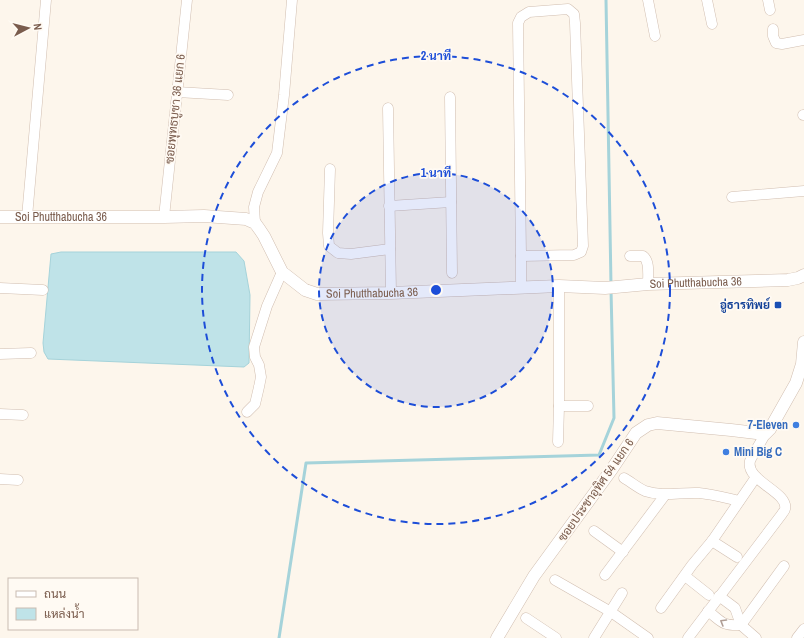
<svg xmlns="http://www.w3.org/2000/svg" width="804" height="638" font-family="'Archivo Narrow',Sarabun,sans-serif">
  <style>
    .water { fill: #bfe3e8; stroke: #a5d3da }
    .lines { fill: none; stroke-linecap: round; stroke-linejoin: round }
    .stream { stroke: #a5d3da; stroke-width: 3 }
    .minor-casing { stroke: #d1beb0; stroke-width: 11 }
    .tertiary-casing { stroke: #d1beb0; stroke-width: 13 }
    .minor { stroke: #fff; stroke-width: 10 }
    .tertiary { stroke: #fff; stroke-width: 12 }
    .oneway { stroke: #af9d94 }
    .ring { fill: none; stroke: #1d4ed8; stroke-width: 2; stroke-dasharray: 7 5 }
    .transit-dot { fill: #1a4fb4; stroke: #fffaf3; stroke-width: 1.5 }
    .shop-dot { fill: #3f7fe0; stroke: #fffaf3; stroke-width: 1.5 }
    .labels { text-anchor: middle; stroke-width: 3.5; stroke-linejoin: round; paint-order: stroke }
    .street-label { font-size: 12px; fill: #7a5c4d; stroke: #fffaf3 }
    .transit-label { font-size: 12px; font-weight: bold; fill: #164399; stroke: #fffaf3; text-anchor: end }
    .shop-label { font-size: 12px; font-weight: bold; fill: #366cbe; stroke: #fffaf3; text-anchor: end }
    .centre { fill: #1d4ed8; stroke: #fffaf3; stroke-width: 2 }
    .ring-label { font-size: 12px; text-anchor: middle; font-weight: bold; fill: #1d4ed8; stroke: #fffaf3; stroke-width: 3.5; stroke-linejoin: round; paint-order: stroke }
  </style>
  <rect width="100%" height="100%" fill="#fdf6ec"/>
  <polygon class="water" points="61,252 236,252 244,261 250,295 249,363 244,367 48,359 44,352 43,343 51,254"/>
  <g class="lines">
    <g class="stream">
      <polyline points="606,0 611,285"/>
      <polyline points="279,638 306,463 599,455 614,418 611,290"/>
    </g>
    <g class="minor-casing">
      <g id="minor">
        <polyline points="648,0 655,36"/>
        <polyline points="707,0 712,24"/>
        <polyline points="768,0 770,10"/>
        <polygon points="568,9 574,14 575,23 583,246 581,252 574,255 521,256 518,23 521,17 529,12"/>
        <polyline points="773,29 773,36 776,43 782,44 804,40"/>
        <polyline points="177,92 228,95"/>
        <polyline points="450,97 452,273"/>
        <polyline points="388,108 391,293"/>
        <polyline points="803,115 804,115"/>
        <polyline points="330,169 328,233 329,246 338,253 351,254 390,249"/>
        <polyline points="732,197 804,191"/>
        <polyline points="389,206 451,202"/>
        <polyline points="27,217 46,0"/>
        <polyline points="164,217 187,0"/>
        <polyline points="255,223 254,207 258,192 277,153 284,95 292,0"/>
        <polyline points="521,256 521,287"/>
        <path d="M630,256h13c7,5 5,19 5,28"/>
        <polyline points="0,288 43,290"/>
        <polyline points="0,354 31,353"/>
        <polyline points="559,406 588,406"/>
        <polyline points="247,412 255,404 259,387 261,377 259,365 255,357 254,347 267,306 282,272"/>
        <polyline points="0,414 23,415"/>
        <polyline points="558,442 559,406 559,286"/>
        <path d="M624,478c7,4 14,10 21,13 17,6 36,1 54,2 13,1 27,5 40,8"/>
        <polyline points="0,479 18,480"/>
        <polyline points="594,531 623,552"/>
        <polyline points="712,541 737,557"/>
        <polyline points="605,575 665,495"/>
        <polyline points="685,576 709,595"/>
        <polyline points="555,580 611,612 648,638"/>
        <polyline points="719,596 735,608 741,625 756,638"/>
        <polyline points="661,608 692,565 712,541 756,477"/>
        <path d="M708,611c14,11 14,15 33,14"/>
        <polyline points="526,618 556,638"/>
        <polyline points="741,625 784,566"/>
        <polyline points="594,638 622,593"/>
        <path d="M688,638l94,-124c1,-2 3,-3 3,-5 4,-17 -40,-28 -35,-48 2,-6 12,-20 15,-27"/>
        <polyline points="797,638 804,629"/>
      </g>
    </g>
    <g class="tertiary-casing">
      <g id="tertiary">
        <path id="s1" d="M0,217h164l40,-1 42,3 9,4 5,7 4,6 18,36 23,18 12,4 74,-1 168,-7 46,2 43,-4 140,-4 10,-2 6,-3"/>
        <polyline points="497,638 534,576 612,469 636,433 648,425 657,423 731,430 765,434 770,429 796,383 802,364 804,342"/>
      </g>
    </g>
    <use href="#minor" class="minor"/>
    <use href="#tertiary" class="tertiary"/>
  </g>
  <defs><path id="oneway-chevron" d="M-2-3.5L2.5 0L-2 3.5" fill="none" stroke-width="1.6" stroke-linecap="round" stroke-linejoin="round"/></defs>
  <use class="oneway" href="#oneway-chevron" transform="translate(723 622) rotate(-149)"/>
  <circle cx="436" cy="290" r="117" fill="#1d4ed8" fill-opacity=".12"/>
  <g class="ring">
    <circle cx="436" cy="290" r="117"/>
    <circle cx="436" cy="290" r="234"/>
  </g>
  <rect class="transit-dot" x="774" y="301" width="8" height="8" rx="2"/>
  <g class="shop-dot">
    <circle cx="796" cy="425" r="4"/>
    <circle cx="726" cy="452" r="4"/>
  </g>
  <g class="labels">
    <g class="street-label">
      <text transform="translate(175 109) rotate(-84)" y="4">ซอยพุทธบูชา 36 แยก 6</text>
      <text dy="4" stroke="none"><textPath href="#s1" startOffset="61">Soi Phutthabucha 36</textPath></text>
      <text dy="4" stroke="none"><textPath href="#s1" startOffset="733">Soi Phutthabucha 36</textPath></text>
      <text dy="4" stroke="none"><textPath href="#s1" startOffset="409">Soi Phutthabucha 36</textPath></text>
      <text transform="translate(596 490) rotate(-55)" y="4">ซอยประชาอุทิศ 54 แยก 6</text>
    </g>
    <g class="transit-label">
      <text x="770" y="309">อู่ธารทิพย์</text>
    </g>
    <g class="shop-label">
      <text x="788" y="429">7-Eleven</text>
      <text x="734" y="456" text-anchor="start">Mini Big C</text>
    </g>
  </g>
  <circle cx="436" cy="290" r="6" class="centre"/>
  <g class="ring-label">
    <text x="436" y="60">2 นาที</text>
    <text x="436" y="177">1 นาที</text>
  </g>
  <rect x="8" y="578" width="130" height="52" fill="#fffaf3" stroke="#cabbb1"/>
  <rect x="16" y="591" width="20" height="6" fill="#ffffff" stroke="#cabbb1"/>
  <text x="44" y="598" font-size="12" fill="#7a5c4d">ถนน</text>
  <rect x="16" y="608" width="20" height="12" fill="#bfe3e8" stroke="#cabbb1"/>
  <text x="44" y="618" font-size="12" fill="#7a5c4d">แหล่งน้ำ</text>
  <g transform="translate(28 28) rotate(83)" stroke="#fffaf3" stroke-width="3" paint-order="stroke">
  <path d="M0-3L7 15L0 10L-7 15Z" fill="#7a5c4d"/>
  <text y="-6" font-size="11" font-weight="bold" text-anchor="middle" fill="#7a5c4d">N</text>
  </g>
</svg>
